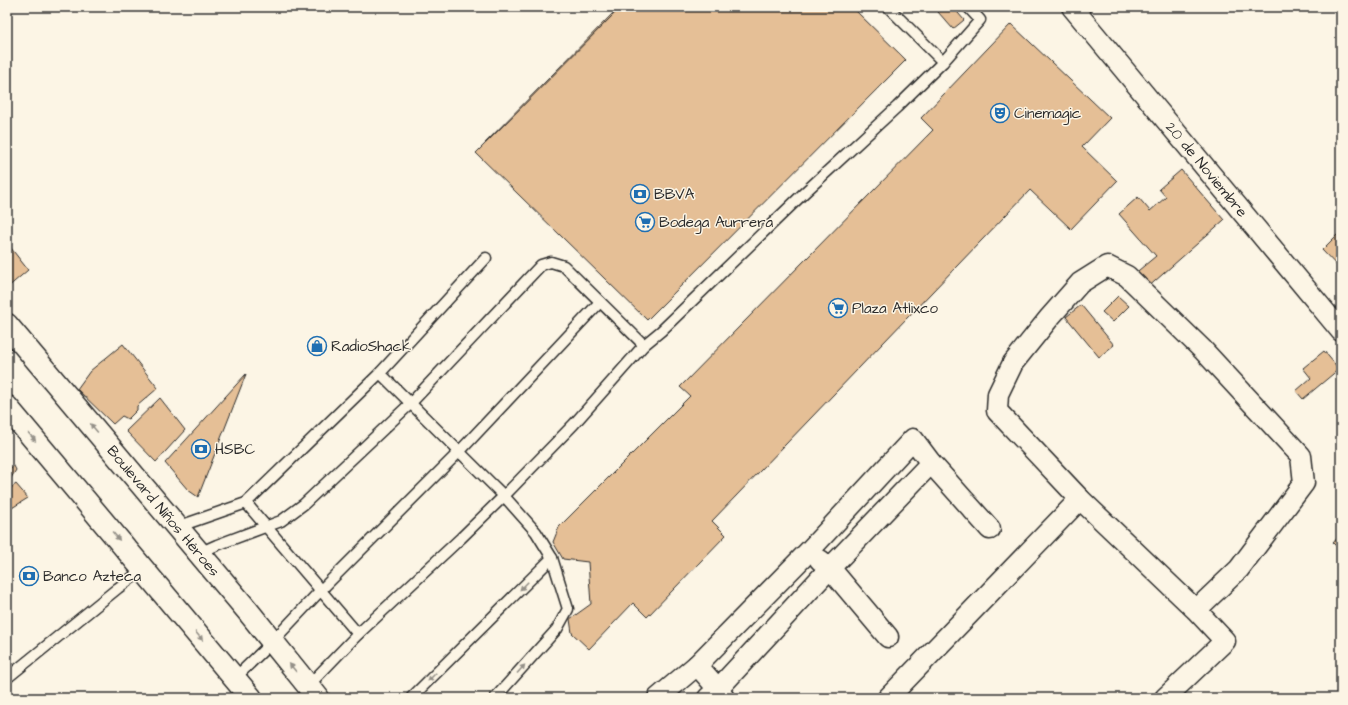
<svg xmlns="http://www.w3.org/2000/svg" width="1348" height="705" font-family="'Architects Daughter',sans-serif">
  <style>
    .building { fill: #e5bf96; stroke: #2b2b2b }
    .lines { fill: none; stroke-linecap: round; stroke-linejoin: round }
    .service-casing { stroke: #2b2b2b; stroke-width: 13 }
    .minor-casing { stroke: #2b2b2b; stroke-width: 23 }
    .secondary-casing { stroke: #2b2b2b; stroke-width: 25 }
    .service { stroke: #fcf5e5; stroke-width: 10 }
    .minor { stroke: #fcf5e5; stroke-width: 20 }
    .secondary { stroke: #fcf5e5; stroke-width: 22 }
    .oneway { fill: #949088 }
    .labels { text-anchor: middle; stroke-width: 3; stroke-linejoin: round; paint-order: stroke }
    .poi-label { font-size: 15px; fill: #2b2b2b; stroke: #fcf5e5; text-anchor: start }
    .street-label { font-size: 15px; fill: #2b2b2b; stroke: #fcf5e5 }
  </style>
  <rect width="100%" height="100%" fill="#fcf5e5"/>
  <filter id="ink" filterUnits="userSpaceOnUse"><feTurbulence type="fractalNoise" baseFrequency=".025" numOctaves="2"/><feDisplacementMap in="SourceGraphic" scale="8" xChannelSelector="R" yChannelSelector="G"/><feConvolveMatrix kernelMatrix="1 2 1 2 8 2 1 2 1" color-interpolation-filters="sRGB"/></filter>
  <g filter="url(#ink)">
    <g class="building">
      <polygon points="619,7 852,7 899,55 643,300 485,143"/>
      <polygon points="621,7 852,7 906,60 647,320 476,153"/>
      <polygon points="943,7 953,7 964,20 953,29 938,12"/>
      <polygon points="1011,24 1110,118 1082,147 1117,181 1071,229 1030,190 712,521 726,535 647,617 633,603 589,649 572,633 570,619 591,604 588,562 563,559 553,542 559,527 690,396 680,387 933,130 921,118"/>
      <polygon points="1181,170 1224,220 1146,289 1133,275 1156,256 1119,214 1138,197 1150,211 1166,197 1159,189"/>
      <polygon points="1341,231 1341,270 1322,250"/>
      <polygon points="7,243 28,270 7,288"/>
      <polygon points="1118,296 1129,306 1113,322 1102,312"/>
      <polygon points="1081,305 1114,345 1099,357 1066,317"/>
      <polygon points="123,344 158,388 137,406 137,410 128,419 122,416 113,424 77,389 90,371"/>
      <polygon points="1324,351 1339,369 1303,399 1296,391 1311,378 1303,368"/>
      <polygon points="246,374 198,497 188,490 165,463"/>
      <polygon points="160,398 185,430 156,462 126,431"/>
      <polygon points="14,466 16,470 9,481 7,479 7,468 8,469"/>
      <polygon points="16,484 28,498 7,511 7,491"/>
      <polygon points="1341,534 1341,551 1333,543"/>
    </g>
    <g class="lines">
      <g class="service-casing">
        <g id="service">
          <polyline points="888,7 943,62"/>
          <polyline points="380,373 504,496 536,532 552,558 568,609 557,629 495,698"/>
          <polyline points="246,503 358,634 461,538 504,496 574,424 644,345 661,331 804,193 897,107 943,62 980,20 968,7"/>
          <polyline points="177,527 246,503 380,373 486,258"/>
          <polyline points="199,553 217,545 281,521 304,504 410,404 541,265 551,262 564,266 644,345"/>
          <polyline points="7,678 118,588 144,569"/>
          <polyline points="235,678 272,642 320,591 459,452 600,302"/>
          <polyline points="308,686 358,634"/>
          <polyline points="411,698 552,558"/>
        </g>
      </g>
      <g class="minor-casing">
        <g id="minor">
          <path id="s1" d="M1072,7l269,324"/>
          <polyline points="820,560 830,568 888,637"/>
          <polyline points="697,665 718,689 724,698"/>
          <polyline points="658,698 697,665 809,551 913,439 931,463 990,529"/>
          <polyline points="708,698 718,689 830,568 931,463"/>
          <polyline points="888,698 1080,499"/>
          <polyline points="1165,698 1225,641 1196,610 1080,499 997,411 998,394 1013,363 1050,317 1080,283 1107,266 1127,276 1203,350 1301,456 1304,483 1239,569 1196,610"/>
        </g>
      </g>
      <g class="secondary-casing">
        <g id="secondary">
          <path id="s2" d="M7,325l240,285 71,88"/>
          <polyline points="7,407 251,698"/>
        </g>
      </g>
      <use href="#service" class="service"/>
      <use href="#minor" class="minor"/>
      <use href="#secondary" class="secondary"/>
    </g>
    <defs><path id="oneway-solid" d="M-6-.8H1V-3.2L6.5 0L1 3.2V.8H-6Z"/></defs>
    <g class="oneway">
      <use href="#oneway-solid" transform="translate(94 428) rotate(-130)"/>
      <use href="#oneway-solid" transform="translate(32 437) rotate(50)"/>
      <use href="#oneway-solid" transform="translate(116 536) rotate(50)"/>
      <use href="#oneway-solid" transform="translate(524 586) rotate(135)"/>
      <use href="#oneway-solid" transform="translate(199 636) rotate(50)"/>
      <use href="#oneway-solid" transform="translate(293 668) rotate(-130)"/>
      <use href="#oneway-solid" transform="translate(521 669) rotate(-48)"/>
      <use href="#oneway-solid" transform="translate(432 677) rotate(135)"/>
    </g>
  </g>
  <defs>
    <g id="theatre-ring" transform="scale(1)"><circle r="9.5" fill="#fcf5e5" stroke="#1f6fb2" stroke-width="1.5"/><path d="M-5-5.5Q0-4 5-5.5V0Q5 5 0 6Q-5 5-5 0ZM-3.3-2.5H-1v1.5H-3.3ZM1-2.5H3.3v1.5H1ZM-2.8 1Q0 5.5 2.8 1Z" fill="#1f6fb2"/></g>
    <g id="bank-ring" transform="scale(1)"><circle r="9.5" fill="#fcf5e5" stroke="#1f6fb2" stroke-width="1.5"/><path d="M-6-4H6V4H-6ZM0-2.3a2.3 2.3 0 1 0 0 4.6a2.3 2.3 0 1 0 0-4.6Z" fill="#1f6fb2"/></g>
    <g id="supermarket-ring" transform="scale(1)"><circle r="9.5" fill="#fcf5e5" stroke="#1f6fb2" stroke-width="1.5"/><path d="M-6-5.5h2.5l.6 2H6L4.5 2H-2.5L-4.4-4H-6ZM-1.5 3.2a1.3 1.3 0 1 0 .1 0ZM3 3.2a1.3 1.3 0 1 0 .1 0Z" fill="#1f6fb2"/></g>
    <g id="shop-ring" transform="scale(1)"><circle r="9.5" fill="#fcf5e5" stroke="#1f6fb2" stroke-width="1.5"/><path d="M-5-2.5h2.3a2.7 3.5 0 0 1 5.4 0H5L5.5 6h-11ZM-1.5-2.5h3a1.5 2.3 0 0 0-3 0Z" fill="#1f6fb2"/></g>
  </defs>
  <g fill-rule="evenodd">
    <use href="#theatre-ring" x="1000" y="113"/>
    <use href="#bank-ring" x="640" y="194"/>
    <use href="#supermarket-ring" x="645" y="222"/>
    <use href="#supermarket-ring" x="838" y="308"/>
    <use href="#shop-ring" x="317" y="346"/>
    <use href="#bank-ring" x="201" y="449"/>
    <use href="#bank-ring" x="29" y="576"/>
  </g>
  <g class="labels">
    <g class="poi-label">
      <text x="1014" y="118">Cinemagic</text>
      <text x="654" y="199">BBVA</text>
      <text x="659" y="227">Bodega Aurrera</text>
      <text x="852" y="313">Plaza Atlixco</text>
      <text x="331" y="351">RadioShack</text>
      <text x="215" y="454">HSBC</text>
      <text x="43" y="581">Banco Azteca</text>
    </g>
    <g class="street-label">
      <text dy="5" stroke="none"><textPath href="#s1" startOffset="211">20 de Noviembre</textPath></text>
      <text dy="5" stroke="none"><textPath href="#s2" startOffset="243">Boulevard Niños Héroes</textPath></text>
    </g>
  </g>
  <rect width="1348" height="705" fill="none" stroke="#fcf5e5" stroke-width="24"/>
  <rect x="12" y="12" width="1324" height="681" fill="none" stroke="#2b2b2b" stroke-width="1.5" filter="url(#ink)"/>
</svg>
